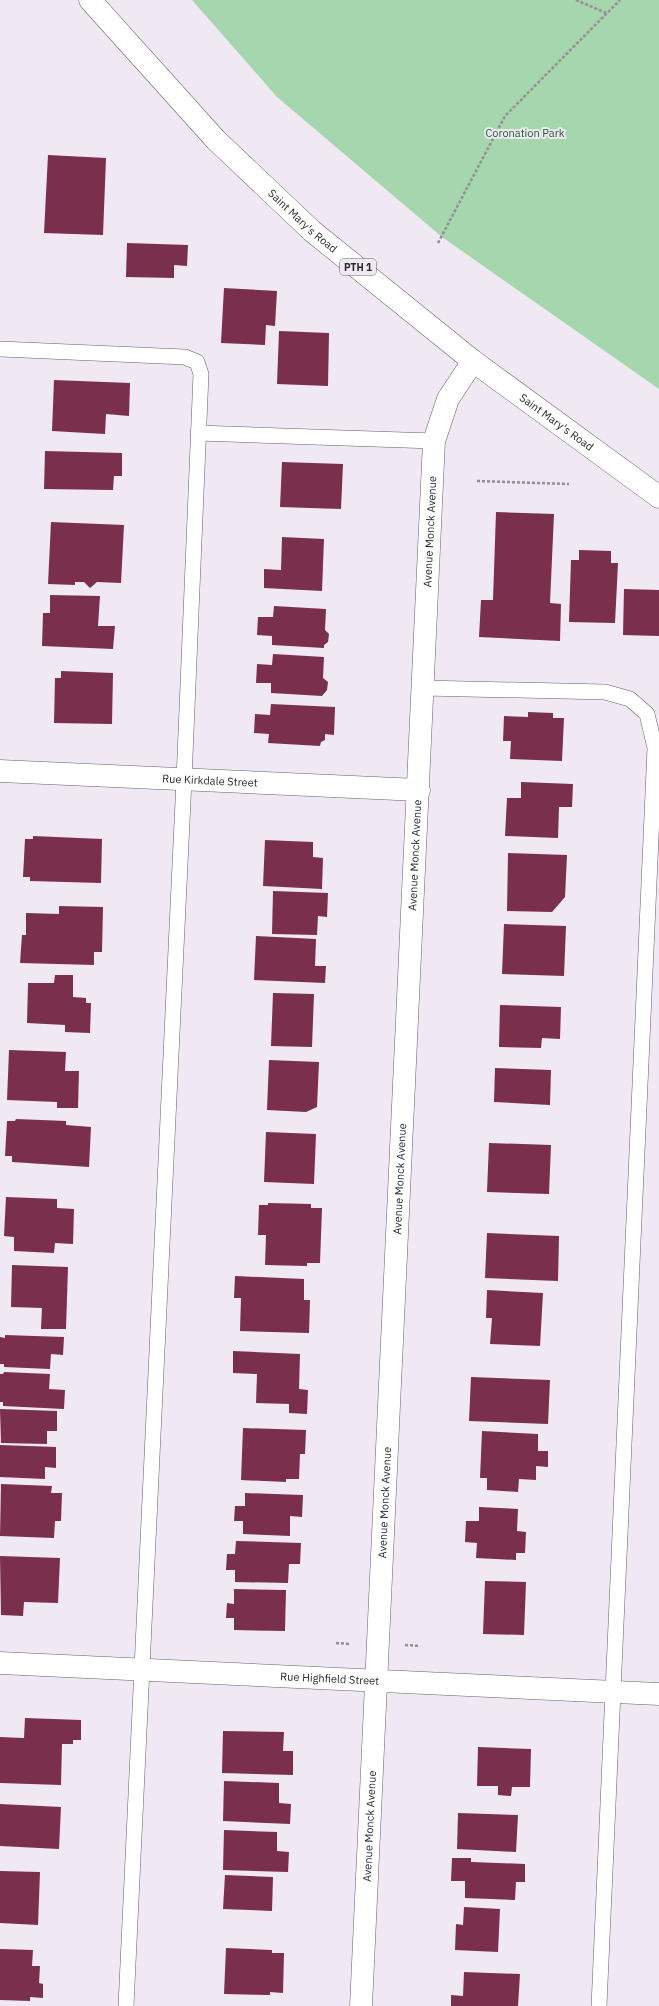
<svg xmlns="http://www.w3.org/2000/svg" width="659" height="2006" font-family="'IBM Plex Sans',sans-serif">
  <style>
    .green { fill: #a6d6ae }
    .building { fill: #7a304c }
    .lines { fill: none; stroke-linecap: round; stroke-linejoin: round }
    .lane-casing { stroke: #665f69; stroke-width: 16 }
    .street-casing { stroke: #665f69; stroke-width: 23 }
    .highway-casing { stroke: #665f69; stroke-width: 23 }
    .path { stroke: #948f96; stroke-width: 2.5; stroke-dasharray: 3 2; stroke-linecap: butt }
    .lane { stroke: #fff; stroke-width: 15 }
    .street { stroke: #fff; stroke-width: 22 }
    .highway { stroke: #fff; stroke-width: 22 }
    .labels { text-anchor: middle; stroke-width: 4; stroke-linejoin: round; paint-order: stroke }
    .shield { fill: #f0e8f3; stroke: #666268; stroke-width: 1 }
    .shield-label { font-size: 10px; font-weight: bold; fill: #2b282c }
    .park-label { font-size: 11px; fill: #15622f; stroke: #f0e8f3 }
    .street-label { font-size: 11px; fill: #2b282c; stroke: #f0e8f3 }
  </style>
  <rect width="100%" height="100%" fill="#f0e8f3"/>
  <polygon class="green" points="192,0 659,0 659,389 442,237 277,97"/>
  <g class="building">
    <polygon points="48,155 106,158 103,235 44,233"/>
    <polygon points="127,243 188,245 187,266 174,265 174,278 126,277"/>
    <polygon points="224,288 277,291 275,326 266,325 265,345 221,343"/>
    <polygon points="279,331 329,333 328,386 277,384"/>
    <polygon points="54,380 130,383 129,416 106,414 105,434 52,431"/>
    <polygon points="45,451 122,453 122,476 114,476 113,490 44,489"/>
    <polygon points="282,462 343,464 341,509 280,507"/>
    <polygon points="496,512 554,514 550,603 561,604 560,641 479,637 481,600 493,600"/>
    <polygon points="51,522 124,525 121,583 97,582 90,588 84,582 75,582 75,585 48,584"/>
    <polygon points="282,537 324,539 322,591 264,588 264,569 281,570"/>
    <polygon points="579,550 611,551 611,563 618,563 615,623 569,622 571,560 579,560"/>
    <polygon points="624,589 659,590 659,636 623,635"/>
    <polygon points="50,595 100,596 98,626 115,626 113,649 42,646 43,613 50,613"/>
    <polygon points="274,606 326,609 325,630 329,634 328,642 324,645 324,648 272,645 272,636 257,635 258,617 273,617"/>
    <polygon points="273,654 324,657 323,678 328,682 327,690 322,696 271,693 271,683 256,683 257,664 272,665"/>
    <polygon points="61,671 113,673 112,724 54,723 55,678 61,678"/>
    <polygon points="271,704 335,707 334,735 325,734 325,740 321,742 320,746 268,743 269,734 254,733 255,714 270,715"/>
    <polygon points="528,712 553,713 553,718 564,718 562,761 510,759 511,741 503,741 504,716 528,717"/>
    <polygon points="521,782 573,784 572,807 559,807 558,838 505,836 507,798 521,798"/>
    <polygon points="33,836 102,839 101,883 30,881 30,877 23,877 25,839 33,839"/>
    <polygon points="265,840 313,842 313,857 323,858 322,889 263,886"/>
    <polygon points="508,853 567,855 565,897 552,912 507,911"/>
    <polygon points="273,891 328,893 327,917 318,916 317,935 272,934"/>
    <polygon points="59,906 103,907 102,952 94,952 94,965 20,963 22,935 26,935 26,913 59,914"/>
    <polygon points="504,924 566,926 564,976 502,974"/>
    <polygon points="256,936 316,939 315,966 326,966 325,983 254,980"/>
    <polygon points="55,975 73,975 73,997 86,998 86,1003 91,1003 90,1033 65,1032 65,1025 27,1023 28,983 54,983"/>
    <polygon points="273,993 314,994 312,1047 271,1046"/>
    <polygon points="500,1005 561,1007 560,1039 542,1038 541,1048 499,1047"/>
    <polygon points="9,1050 66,1052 65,1071 79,1071 78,1108 57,1108 57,1102 7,1100"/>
    <polygon points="269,1060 319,1062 317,1107 306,1112 267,1110"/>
    <polygon points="495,1068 551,1070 550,1105 494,1102"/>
    <polygon points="16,1119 66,1121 66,1125 91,1127 89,1167 12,1162 12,1156 5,1156 7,1121 15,1121"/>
    <polygon points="266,1132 316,1134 314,1184 264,1182"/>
    <polygon points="489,1143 551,1145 549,1194 487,1192"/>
    <polygon points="6,1197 57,1199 57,1208 74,1209 73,1244 55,1243 54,1253 14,1251 14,1237 4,1236"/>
    <polygon points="268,1203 311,1204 311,1208 322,1208 320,1263 307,1263 307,1266 265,1265 266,1235 258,1235 259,1205 268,1205"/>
    <polygon points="487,1233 559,1236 558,1281 485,1278"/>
    <polygon points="12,1265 68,1267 66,1329 41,1329 42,1308 11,1307"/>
    <polygon points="235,1276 304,1279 304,1300 310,1300 309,1333 240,1331 241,1298 234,1298"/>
    <polygon points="487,1290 543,1293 540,1346 490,1344 492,1318 486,1318"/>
    <polygon points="5,1335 64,1337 63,1355 51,1354 50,1369 4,1367 4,1364 0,1364 0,1337 5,1338"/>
    <polygon points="233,1351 300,1354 299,1389 308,1390 307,1414 289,1413 289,1404 256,1403 257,1374 233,1373"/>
    <polygon points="4,1372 50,1374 49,1389 65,1390 64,1409 3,1406 3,1402 0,1402 0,1374 3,1374"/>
    <polygon points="471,1377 550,1380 548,1424 469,1421"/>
    <polygon points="0,1409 57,1411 57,1431 47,1431 47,1444 1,1443"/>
    <polygon points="243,1428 306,1430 305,1454 300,1454 299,1479 286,1479 286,1482 241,1480"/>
    <polygon points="482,1431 538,1434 538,1451 548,1451 548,1467 536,1466 536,1480 519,1479 518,1492 487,1490 487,1478 480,1478"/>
    <polygon points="0,1445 56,1447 56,1468 45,1467 45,1479 0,1477"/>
    <polygon points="1,1484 52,1486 51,1493 62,1493 61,1521 55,1521 54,1538 0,1536"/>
    <polygon points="245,1493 303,1495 302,1517 290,1516 290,1536 243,1534 243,1521 234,1521 235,1506 245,1506"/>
    <polygon points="479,1507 518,1509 517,1531 526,1532 525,1553 516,1553 516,1560 476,1558 477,1543 465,1542 466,1521 479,1521"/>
    <polygon points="236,1541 301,1543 300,1564 289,1564 288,1583 235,1582 235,1570 226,1570 227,1554 235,1554"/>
    <polygon points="0,1556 60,1558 58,1603 24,1602 23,1616 1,1615"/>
    <polygon points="485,1581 526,1582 524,1635 483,1634"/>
    <polygon points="234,1589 286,1590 285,1631 234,1630 234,1618 226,1618 227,1603 234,1604"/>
    <polygon points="25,1718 81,1720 81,1740 73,1740 73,1744 62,1744 61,1785 0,1783 0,1737 24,1738"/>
    <polygon points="223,1731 284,1732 283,1751 293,1751 293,1775 222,1773"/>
    <polygon points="478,1747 531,1749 530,1787 512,1787 511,1796 498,1795 498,1786 477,1786"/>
    <polygon points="224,1781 279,1783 279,1803 291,1804 290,1824 223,1821"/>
    <polygon points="0,1804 61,1807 59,1849 0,1846"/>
    <polygon points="458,1813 518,1815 516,1852 457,1849"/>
    <polygon points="224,1830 277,1832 277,1851 289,1852 288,1872 223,1870"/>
    <polygon points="452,1858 471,1858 471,1862 525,1864 525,1882 516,1882 515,1900 465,1898 465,1881 451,1881"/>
    <polygon points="0,1871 40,1872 38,1925 0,1923"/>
    <polygon points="225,1875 273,1877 272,1911 223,1909"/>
    <polygon points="464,1907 500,1909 498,1952 455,1950 456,1924 463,1925"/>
    <polygon points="226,1948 272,1950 272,1953 284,1953 283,1993 270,1992 270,1995 224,1994"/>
    <polygon points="0,1949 33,1950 32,1966 40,1966 39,1983 43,1984 43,1998 30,1997 30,2001 0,2000"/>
    <polygon points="464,1972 520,1974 518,2006 451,2006 451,1995 463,1996"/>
  </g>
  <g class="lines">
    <g class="lane-casing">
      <g id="lane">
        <polyline points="0,349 185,357 197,362 201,374 184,780 126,2006"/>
        <polyline points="198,433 434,441"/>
        <polyline points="423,688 605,692 630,699 647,714 655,748 599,2006"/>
      </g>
    </g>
    <g class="street-casing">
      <g id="street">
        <path id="s1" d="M0,771l419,19"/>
        <path id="s2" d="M0,1663l659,31"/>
        <path id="s3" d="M361,2006l73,-1565 14,-42 25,-38"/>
      </g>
    </g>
    <g class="highway-casing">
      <g id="highway">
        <path id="s4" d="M90,0l126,140 96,91 161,130 186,136"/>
      </g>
    </g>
    <g class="path">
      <polyline points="576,0 606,13"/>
      <polyline points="438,243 505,116 620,0"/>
      <polyline points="477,481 569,484"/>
      <polyline points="336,1643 350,1644"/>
      <polyline points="405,1645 420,1646"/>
    </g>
    <use href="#lane" class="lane"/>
    <use href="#street" class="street"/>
    <use href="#highway" class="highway"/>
  </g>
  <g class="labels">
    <rect class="shield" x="340" y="259" width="36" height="16" rx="3"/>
    <g class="shield-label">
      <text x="358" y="271">PTH 1</text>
    </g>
    <g class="park-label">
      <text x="525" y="137">Coronation Park</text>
    </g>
    <g class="street-label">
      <text dy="4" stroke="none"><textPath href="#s4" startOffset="307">Saint Mary's Road</textPath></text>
      <text dy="4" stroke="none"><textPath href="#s4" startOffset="631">Saint Mary's Road</textPath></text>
      <text dy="4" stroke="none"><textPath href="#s3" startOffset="1476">Avenue Monck Avenue</textPath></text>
      <text dy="4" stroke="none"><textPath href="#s1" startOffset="210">Rue Kirkdale Street</textPath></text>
      <text dy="4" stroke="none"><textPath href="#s3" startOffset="1152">Avenue Monck Avenue</textPath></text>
      <text dy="4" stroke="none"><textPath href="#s3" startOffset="828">Avenue Monck Avenue</textPath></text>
      <text dy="4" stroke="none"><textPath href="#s3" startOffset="504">Avenue Monck Avenue</textPath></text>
      <text dy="4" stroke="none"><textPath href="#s2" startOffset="330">Rue Highfield Street</textPath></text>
      <text dy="4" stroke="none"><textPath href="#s3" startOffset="180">Avenue Monck Avenue</textPath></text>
    </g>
  </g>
</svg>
